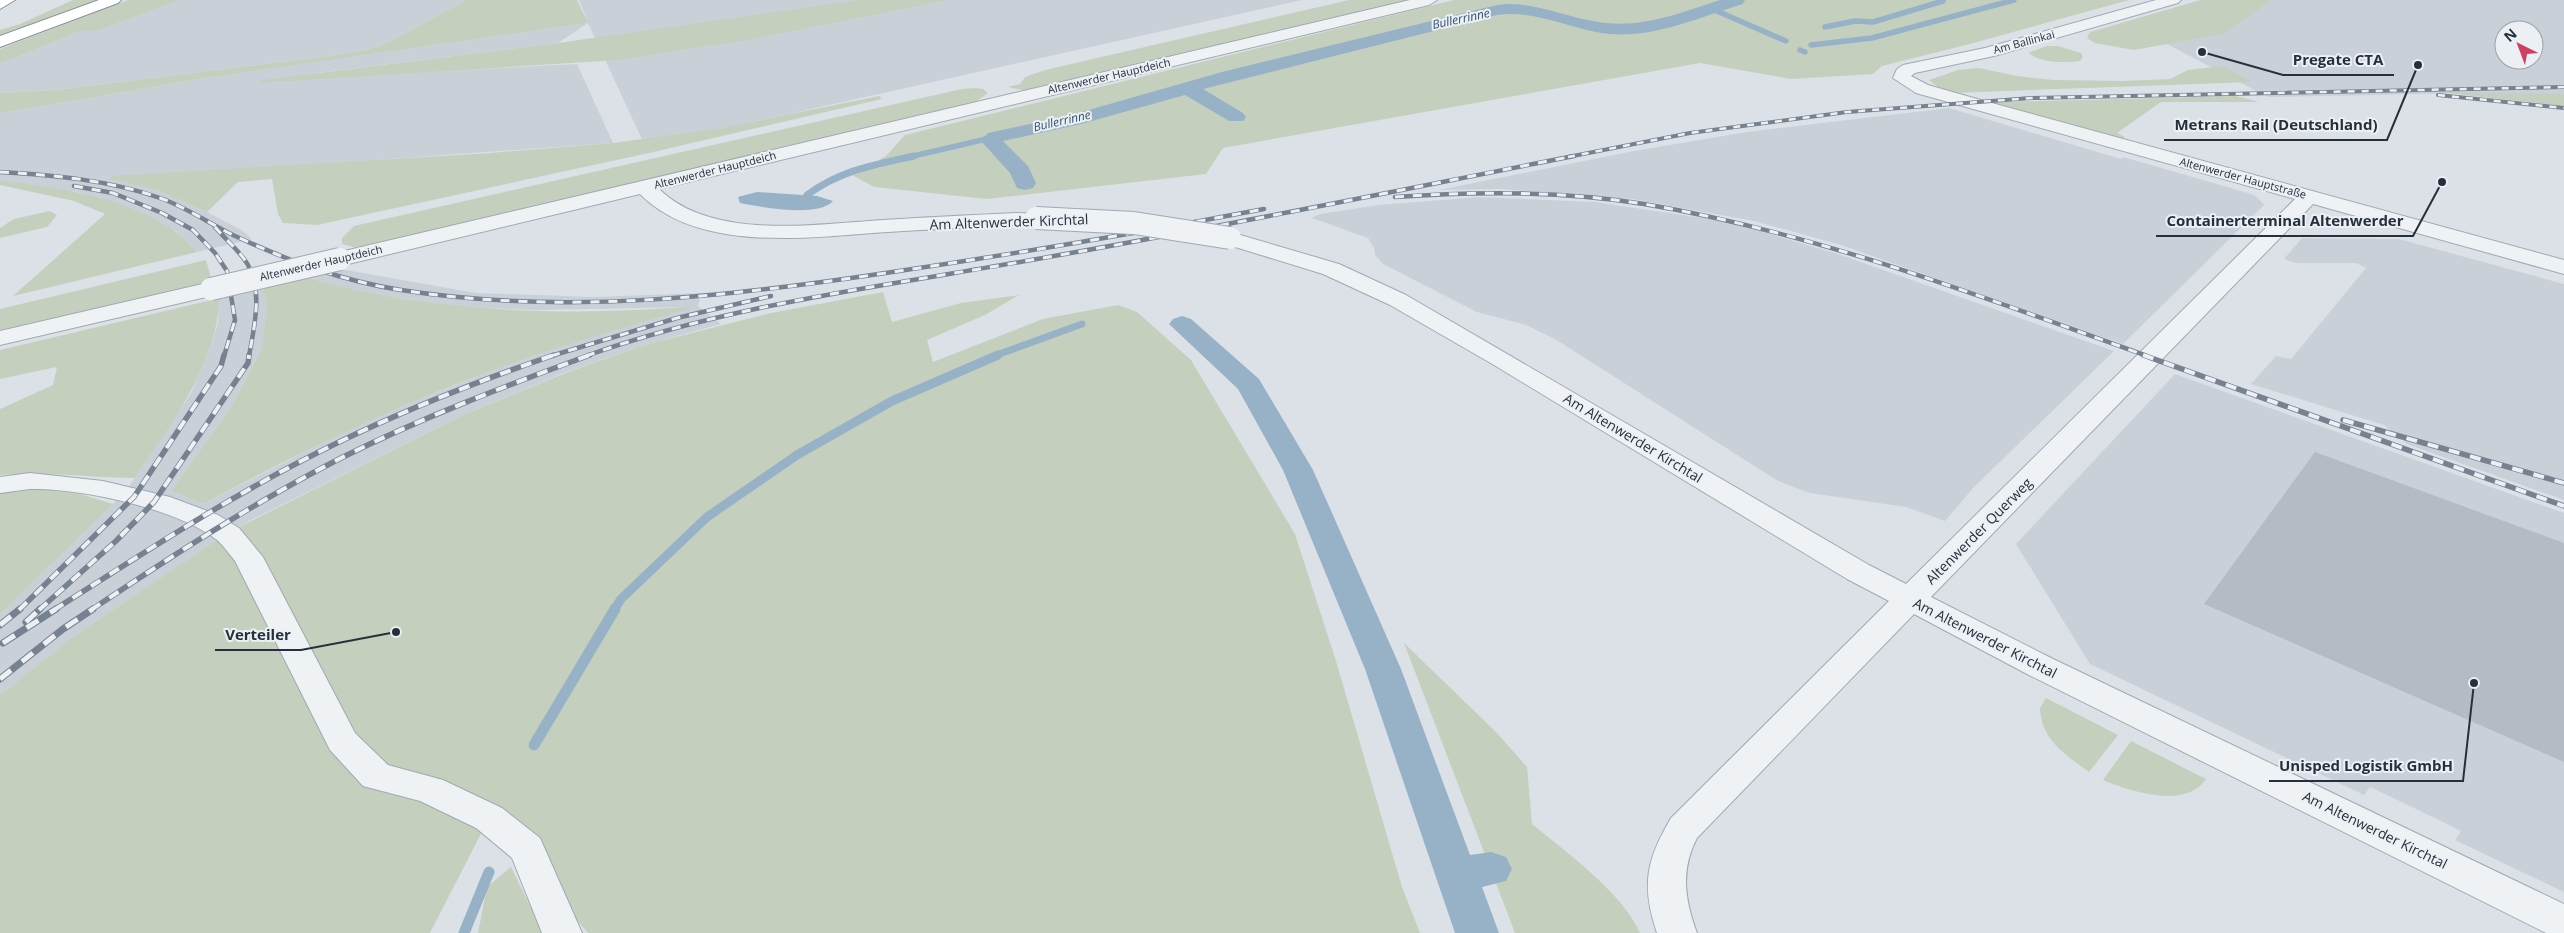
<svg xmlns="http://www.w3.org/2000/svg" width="2564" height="933" font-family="'Open Sans',sans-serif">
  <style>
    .built { fill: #cad0d8; fill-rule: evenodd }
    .green { fill: #c4d0bd }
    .water { fill: #97b2c7 }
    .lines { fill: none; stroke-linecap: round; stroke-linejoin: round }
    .stream-far3 { stroke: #97b2c7; stroke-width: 5.5 }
    .stream-far2 { stroke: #97b2c7; stroke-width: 7 }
    .stream-far1 { stroke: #97b2c7; stroke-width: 9 }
    .stream { stroke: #97b2c7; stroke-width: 11 }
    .canal { fill: #97b2c7; fill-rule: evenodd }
    .building { fill: #b4bbc3 }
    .street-casing { stroke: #a2a8b1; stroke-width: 2 }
    .highway-casing { stroke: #84909d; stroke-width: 2 }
    .street { fill: #eff2f5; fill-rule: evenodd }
    .highway { fill: #fff; fill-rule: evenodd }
    .rail-far3-casing { stroke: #768290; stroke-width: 4 }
    .rail-far2-casing { stroke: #768290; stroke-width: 4.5 }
    .rail-far1-casing { stroke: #768290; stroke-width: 5.5 }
    .rail-casing { stroke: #768290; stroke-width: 7 }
    .rail-far3 { stroke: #ecf0f4; stroke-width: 2.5; stroke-dasharray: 7; stroke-linecap: butt }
    .rail-far2 { stroke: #ecf0f4; stroke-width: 3; stroke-dasharray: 9; stroke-linecap: butt }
    .rail-far1 { stroke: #ecf0f4; stroke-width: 4; stroke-dasharray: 11; stroke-linecap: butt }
    .rail { stroke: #ecf0f4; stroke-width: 5; stroke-dasharray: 14; stroke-linecap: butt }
    .street-bridge-casing { stroke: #a2a8b1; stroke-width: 24; stroke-linecap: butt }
    .street-bridge { stroke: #eff2f5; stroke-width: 22 }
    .labels { text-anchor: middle; stroke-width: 4; stroke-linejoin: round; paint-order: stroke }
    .far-street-label { font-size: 11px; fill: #26303d; stroke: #ecf0f4 }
    .far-water-label { font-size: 12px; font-style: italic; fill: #305271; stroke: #ecf0f4 }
    .street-label { font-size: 14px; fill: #26303d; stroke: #ecf0f4 }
    .leader { fill: none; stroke: #26303d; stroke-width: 2 }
    .callout-dot { fill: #26303d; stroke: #ecf0f4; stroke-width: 2 }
    .callout-label { font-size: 15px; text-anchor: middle; font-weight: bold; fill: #26303d; stroke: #ecf0f4; stroke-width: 4; stroke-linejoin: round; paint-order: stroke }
  </style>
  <rect width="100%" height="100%" fill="#dce1e7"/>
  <g class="built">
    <polygon points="180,0 466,0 389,42 370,49 339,55 57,90 0,93 0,64 80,31 97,31"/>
    <polygon points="579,0 1302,0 645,146 588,23 558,43 315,73 308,78 577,64 613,143 109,179 159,191 207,212 243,231 252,239 197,252 176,231 132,210 78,192 0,181 0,113 206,78 588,23"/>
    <path d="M2201,0h363v106l-97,-13 -199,4 -103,-54 -46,-19zM2504,30h30v30h-30z"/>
    <polygon points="1949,108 2121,159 2123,157 2248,193 2256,196 2264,205 2123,344 1841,245 1754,221 1632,199 1500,189 1439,190 1634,151 1747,132"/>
    <polygon points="1479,197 1595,202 1709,219 1752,229 1835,253 2114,351 1974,487 1945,521 1906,507 1810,493 1778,481 1555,339 1526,325 1477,312 1383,264 1375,255 1374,248 1368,238 1312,218 1320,214 1379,205"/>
    <polygon points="2302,238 2399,239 2564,284 2564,500 2407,444 2384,425 2251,384 2276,356 2291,359 2366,268 2356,263 2296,263 2284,259"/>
    <polygon points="340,269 476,293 595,297 701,293 698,306 721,324 648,344 561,374 463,415 251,520 227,533 74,636 0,695 0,614 122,495 135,478 191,393 209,351 218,322 220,298 263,287 267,308 262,348 231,407 171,491 203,504 342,433 415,401 501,367 613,330 694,307 537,310 459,307 352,291 307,278"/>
    <polygon points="2175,374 2564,513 2564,892 2455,840 2461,831 2408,805 2370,787 2364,795 2090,664 2016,544"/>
  </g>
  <g class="green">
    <polygon points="73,0 99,0 0,36 0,30 20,24"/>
    <polygon points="128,0 180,0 97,31 80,31 0,64 0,49"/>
    <polygon points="466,0 577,0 588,23 206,78 0,113 0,93 57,90 339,55 370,49 389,42"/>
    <polygon points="859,0 948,0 747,40 618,60 258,83 262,80 558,43"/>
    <polygon points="1349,0 1414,0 1039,89 1022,90 1008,87 1020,84 1025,77 1045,70"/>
    <polygon points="1454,0 2129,0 1970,44 1882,66 1873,74 1791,79 1700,63 1223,148 1206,174 987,199 874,187 852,175 886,156 905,135"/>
    <polygon points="2201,0 2271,0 2224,34 2134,50 2095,43 2087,38 2090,32"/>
    <path d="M2047,46h11l23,7 2,4 -3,4c-18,2 -37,2 -52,-8z"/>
    <polygon points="2223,66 2252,82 1954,93 1938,87 1929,80 1958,70 1979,68 2017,76 2053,80 2123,81 2170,79 2188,70"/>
    <polygon points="976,88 983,89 988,93 971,105 357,248 342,244 342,238 354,226 962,89"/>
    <polygon points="2437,92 2564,94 2564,106"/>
    <polygon points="879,96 882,99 649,153 317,225 283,223 278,214 272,179 238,182 207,212 159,191 109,179 112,176 490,153 613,143 722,128"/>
    <polygon points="2236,96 2259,102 2161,102 2117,133 2125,137 2119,140 1994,105 1998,102"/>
    <path d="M0,181c57,5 127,17 175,50 8,6 15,14 22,21l-184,44 92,-82 -31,-13 -74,-16z"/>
    <polygon points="50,211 57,215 47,227 0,238 0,228 14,219"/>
    <polygon points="206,260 212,282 0,332 0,309"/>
    <path d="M307,278c126,35 261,39 391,28 -66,19 -131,38 -196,61 -103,37 -202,85 -299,137l-32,-13 60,-84 31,-59 5,-40 -4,-21z"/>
    <polygon points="883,292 892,322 961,303 1019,295 985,315 927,340 933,362 1043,319 1118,305 1137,312 1191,360 1295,534 1336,661 1402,887 1420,933 588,933 489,818 430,933 0,933 0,695 74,636 227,533 463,415 568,372 648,344 771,313"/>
    <path d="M220,298c-5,70 -48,124 -85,180 -45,0 -89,-7 -135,-3v-66l53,-24 4,-18 -57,12v-29z"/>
    <polygon points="23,486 77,493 113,504 0,614 0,490"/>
    <path d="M1404,643l93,90 30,34 5,57c34,28 90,68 108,109h-125z"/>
    <path d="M2046,698l72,37 -29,37c-23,-17 -48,-32 -49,-64z"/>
    <path d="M2131,741l75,38c-20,31 -77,12 -103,1z"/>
    <polygon points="511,867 543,933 478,933 487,887"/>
  </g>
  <path class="water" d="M757,192l60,4 16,5c-15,17 -72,6 -93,2l-2,-6z"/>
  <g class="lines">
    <g class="stream-far3">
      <polyline points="1710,8 1786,41"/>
      <polyline points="1825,27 1855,21 1873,22 1943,1"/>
      <polyline points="1811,45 1872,38 2014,0"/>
      <polyline points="1800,50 1805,52"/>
      <polyline points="909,157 995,137"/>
    </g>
    <g class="stream-far2">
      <path d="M807,195c34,-25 67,-30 107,-39"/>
      <polyline points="994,356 1082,324"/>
    </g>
    <polyline class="stream-far1" points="614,610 621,599 707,517 797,455 892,401 998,355"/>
    <g class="stream">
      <polyline points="534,745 615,609"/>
      <polyline points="464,933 489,872"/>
    </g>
    <g class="canal">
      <path d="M1720,0h25l-2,4c-43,13 -88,34 -134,30 -37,-4 -75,-25 -112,-19l-294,74 40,24 3,4 -3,4h-14l-44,-26 -104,29 -78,17 25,25 8,17 -3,5 -8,2 -8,-2 -7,-15 -29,-32 7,-8 83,-18 151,-43 275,-67c34,-5 67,12 101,17 43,7 82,-9 122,-22z"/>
      <polygon points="1182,316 1191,319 1259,379 1313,470 1401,669 1470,855 1491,852 1506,857 1512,869 1506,881 1482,887 1499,933 1455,933 1365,669 1283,470 1238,389 1169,324 1173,319"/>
    </g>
  </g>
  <polygon class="building" points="2315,452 2564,543 2564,762 2204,604"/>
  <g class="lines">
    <g class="street-casing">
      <g id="street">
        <path d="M1410,0h27l-8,5 -770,184c53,52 157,35 224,31 45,-3 89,-5 134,-7l26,1 3,4 -3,4 -7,2c-49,2 -99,5 -148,8 -77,5 -189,22 -248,-38l-300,72 -8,-2 -3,-5 3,-5 8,-2z"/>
        <path d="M2156,0h25l-3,3 -184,53 -79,17 -4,3 17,9 42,12 594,163v14l-251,-70 -382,393 120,61 513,246v29h-18l-519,-259 -113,-60 -217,224c-17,32 -12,63 0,95h-40c-16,-47 -11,-73 14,-115l218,-217 -42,-22 -353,-214 -104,-60 -67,-31 -101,-31 -3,-5 3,-5 8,-1 109,32 67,31 463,270 37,19 389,-385 -379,-106 -23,-15 4,-9 6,-4 82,-17z"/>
        <polygon points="211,282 219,284 222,289 219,294 0,345 0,331"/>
        <path d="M30,473l73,8 67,16 48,18 21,13 24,29 92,176 33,32 55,15 59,28 38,30 42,95h-40l-30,-75 -36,-30 -56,-27 -57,-15 -33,-36 -95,-189c-6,-7 -11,-15 -18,-21 -39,-31 -136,-52 -187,-51 -10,1 -20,3 -30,4v-16z"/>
      </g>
    </g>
    <g class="highway-casing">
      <g id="highway">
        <polygon points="0,0 15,0 0,9"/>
        <polygon points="99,0 121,0 118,3 0,47 0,36"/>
      </g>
    </g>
    <use href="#street" class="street"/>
    <use href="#highway" class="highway"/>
    <g class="rail-far3-casing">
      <g id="rail-far3">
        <polyline points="2438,95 2564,108"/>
        <polyline points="1568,157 1690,133 1847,112 2031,98 2564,87"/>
      </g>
    </g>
    <g class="rail-far2-casing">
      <g id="rail-far2">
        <path d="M0,172c53,3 109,8 160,26 26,9 50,26 75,38 54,25 107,45 166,54 167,26 333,6 498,-19 122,-18 244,-39 365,-62"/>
        <polyline points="74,186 113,193 162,213 193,230 215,253 227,271 235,320 224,356"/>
        <path d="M1395,197c82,-6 168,-6 249,7 173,29 338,93 503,152"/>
        <path d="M215,227c10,12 25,24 33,38 15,27 6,63 1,91"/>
        <polyline points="551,356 677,318 771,296"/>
        <path d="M586,356c145,-52 300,-70 451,-97 179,-31 358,-68 537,-103"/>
      </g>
    </g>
    <g class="rail-far1-casing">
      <g id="rail-far1">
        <polyline points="2143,355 2564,506"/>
        <polyline points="2343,420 2564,483"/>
        <polyline points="19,610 134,497 221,366 224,355"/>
        <polyline points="39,610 116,541 154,502 248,363 249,355"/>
        <path d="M54,610c92,-59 184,-119 283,-167 70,-34 144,-63 217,-88"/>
        <path d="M91,610c81,-54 162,-107 250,-152 80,-40 164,-72 249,-103"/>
      </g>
    </g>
    <g class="rail-casing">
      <g id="rail">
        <polyline points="26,622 40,609"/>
        <polyline points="0,625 20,609"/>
        <polyline points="3,643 56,609"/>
        <polyline points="0,679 63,629 93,609"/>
      </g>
    </g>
    <use href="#rail-far3" class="rail-far3"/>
    <use href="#rail-far2" class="rail-far2"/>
    <use href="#rail-far1" class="rail-far1"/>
    <use href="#rail" class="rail"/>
    <g class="street-bridge-casing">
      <g id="street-bridge">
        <polyline points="1036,218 1134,223 1230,238"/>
        <polyline points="211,289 340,259"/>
      </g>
    </g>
    <use href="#street-bridge" class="street-bridge"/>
  </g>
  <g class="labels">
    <g class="far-street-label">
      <text transform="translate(2024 42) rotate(-15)" y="4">Am Ballinkai</text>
      <text transform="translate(1109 76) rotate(-13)" y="4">Altenwerder Hauptdeich</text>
      <text transform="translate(715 170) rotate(-14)" y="4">Altenwerder Hauptdeich</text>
      <text transform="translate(2243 178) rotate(15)" y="4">Altenwerder Hauptstraße</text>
      <text transform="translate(321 263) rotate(-13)" y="4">Altenwerder Hauptdeich</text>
    </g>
    <g class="far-water-label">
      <text transform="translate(1461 19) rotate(-12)" y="4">Bullerrinne</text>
      <text transform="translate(1062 121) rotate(-13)" y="4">Bullerrinne</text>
    </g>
    <g class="street-label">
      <text transform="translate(1009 222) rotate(-2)" y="5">Am Altenwerder Kirchtal</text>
      <text transform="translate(1633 438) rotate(31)" y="5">Am Altenwerder Kirchtal</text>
      <text transform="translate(1979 531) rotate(-45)" y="5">Altenwerder Querweg</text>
      <text transform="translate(1985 638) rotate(27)" y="5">Am Altenwerder Kirchtal</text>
      <text transform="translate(2375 830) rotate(26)" y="5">Am Altenwerder Kirchtal</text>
    </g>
  </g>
  <path class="leader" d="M2202 52L2283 75H2394M2418 65L2387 140H2164M2442 182L2413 236H2156M396 632L301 650H215M2474 683L2463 781H2269"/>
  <g class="callout-dot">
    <circle cx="2202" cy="52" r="5"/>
    <circle cx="2418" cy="65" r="5"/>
    <circle cx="2442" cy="182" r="5"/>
    <circle cx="396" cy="632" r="5"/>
    <circle cx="2474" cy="683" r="5"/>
  </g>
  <g class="callout-label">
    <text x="2338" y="65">Pregate CTA</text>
    <text x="2276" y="130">Metrans Rail (Deutschland)</text>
    <text x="2285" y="226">Containerterminal Altenwerder</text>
    <text x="258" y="640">Verteiler</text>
    <text x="2366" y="771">Unisped Logistik GmbH</text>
  </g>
  <g transform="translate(2519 45) rotate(318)"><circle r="24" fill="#ecf0f4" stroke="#9da3ab"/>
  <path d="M0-4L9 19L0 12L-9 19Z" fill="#ce3f60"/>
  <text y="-8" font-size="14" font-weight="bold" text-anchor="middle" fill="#26303d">N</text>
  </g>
</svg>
